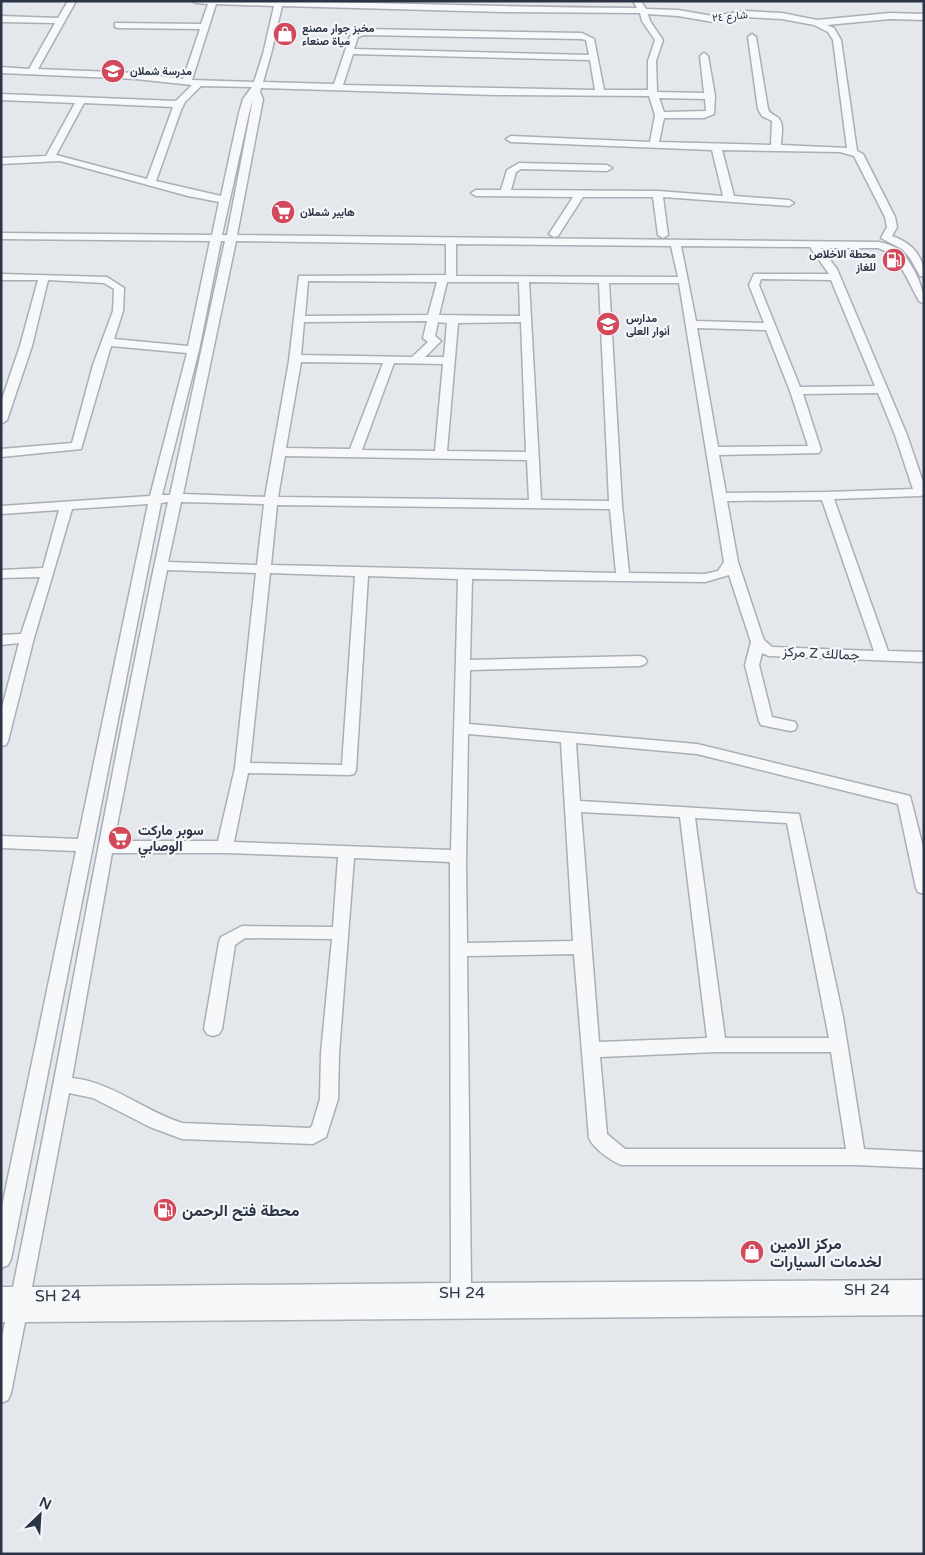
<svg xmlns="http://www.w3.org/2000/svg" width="925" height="1555" font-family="'Varela Round',Vazirmatn,sans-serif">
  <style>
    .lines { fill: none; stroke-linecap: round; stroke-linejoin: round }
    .minor-casing { stroke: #a9aeb7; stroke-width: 3 }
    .minor { fill: #f7f8fa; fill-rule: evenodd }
    .labels { text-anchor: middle; stroke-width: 4.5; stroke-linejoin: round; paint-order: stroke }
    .far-street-label { font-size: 11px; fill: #2b3445; stroke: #f4f6f9 }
    .far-poi-label { font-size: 11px; font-weight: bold; fill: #2b3445; stroke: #f4f6f9; text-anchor: start }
    .street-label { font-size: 14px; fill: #2b3445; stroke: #f4f6f9 }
    .poi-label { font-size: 14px; font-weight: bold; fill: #2b3445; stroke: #f4f6f9; text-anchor: start }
    .near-poi-label { font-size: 16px; font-weight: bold; fill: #2b3445; stroke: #f4f6f9; text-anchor: start }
    .near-street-label { font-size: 16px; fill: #2b3445; stroke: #f4f6f9 }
  </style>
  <rect width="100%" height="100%" fill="#e4e7ec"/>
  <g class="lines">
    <g class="minor-casing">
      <path id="minor" d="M68,1h8l-38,68 98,4 47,6 17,-50 -82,-1 -3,-1v-4l86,1 7,-20 -12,-1 -4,-2c149,0 297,6 445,7l-4,-7h8l5,8 32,1 35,6 32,-5 37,2 35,7 73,-7 34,1v6l-34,-1 -63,6 7,3 7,12 16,111 6,3 32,63 2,10 -5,9c20,7 32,20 32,41l-4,-1 -10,-18 -8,-9 -21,-11 6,-11 -2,-10 -31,-61 -14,-4 -118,-2 12,46 55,4 5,3 -5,3 -126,-9 5,38 -5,3 -5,-3 -5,-38h-70l-25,39 -4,1 -5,-3 24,-37 -97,-1 -5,-3 5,-3h25l6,-20 12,-7 88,2 5,3 -5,3 -86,-2 -5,3 -5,18 147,1 65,5 -11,-46 -201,-8 -5,-3 5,-3 139,6 5,-27 -6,-19 -153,-1 -235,-7 -1,4 3,7 -26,136 642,7c9,2 19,5 24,12 11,13 21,33 21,50l-5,-3c-11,-19 -19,-46 -41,-53h-57l16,21 70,166 17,50v10l-4,1 -86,3 54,152 36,1v10l-155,-6 -7,-3 -3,12 13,52 23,5 2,4 -2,4 -5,1 -29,-6 -2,-4 -14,-56 6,-23 -22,-67 -24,7 -233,-3 -2,81 170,-4 5,2 2,3 -2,3 -5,2 -170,4 -1,54 228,20 213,52 14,55v43l-6,-2 -2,-4 -18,-84 -201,-50 -121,-11 4,58 219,13 44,203 21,132 60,3v16l-68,-3h-234c-11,-4 -28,-16 -33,-27l-15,-184 -107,2 4,327 453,-3v35l-899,7 -14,71 -3,7 -7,3v-61l4,-20h-4v-35h12c54,-261 98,-524 155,-785l-7,1 -150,756 -3,6 -7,3v-57l75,-360 -75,-3v-12l77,3 70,-335 -76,5 -38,129 -26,103 -2,4 -5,1v-35l18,-68 -18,2v-10l20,-1 19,-57 -39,1v-8l42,-2 16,-58 -58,4v-8l149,-10 37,-143 -76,-7 -30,103 -80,8v-8l71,-6 21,-78 20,-54 1,-22 -10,-6 -56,-3 -16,66 -25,74 -6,4v-22l19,-56 18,-66h-37v-6l106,3 17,11 -1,23 -9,28 74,7 22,-105 -209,-2v-6l211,2 7,-33 -31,-6 -128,-35 -59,3v-6l45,-2 29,-53 -74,-3v-6l175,7 16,-16 -56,-6 -135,-6v-6l28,2 26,-46 -54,-1v-6l57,2zM216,4l58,2 -11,48 -9,28 -62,-2zM282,6l221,6 137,1 2,8 13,19 -7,21v29h-44l-10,-51 -12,-6 -219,-4 -13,7 -16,48 -71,-2 8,-28zM648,14l30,2 35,6 32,-5 37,2 32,6 14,7 5,8 14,108 -66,-3c0,-8 4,-23 -4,-28 -4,-3 -7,-3 -9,-8l-12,-72 -4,-3 -4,3 10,72 4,7 10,5 -1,24 -112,-3 5,-24h40l10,-4 1,-18 -7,-40 -4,-3 -4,3 4,37 -47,-1 -1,-31 7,-21 -13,-19zM364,35l217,4 5,1 3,15 -235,-6 4,-12zM353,54l237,6 5,30 -252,-5zM201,86l51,1 -9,12 -4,14 -18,83 -65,-15 25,-71 4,-8zM659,98l46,1 1,12 -42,1zM253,99l-26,136h-5l27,-122zM84,103l89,4 -26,72 -91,-24zM221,241h4l-55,254h-8l37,-145zM236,241l210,3v31l-147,1 -10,85 -24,136 -82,-3zM456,244l215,2 7,31 -222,-1zM681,246l129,1 19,27h-75l-5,11 15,38 -68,-2zM761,279l70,1 44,106 -75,1 -41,-102zM308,281l129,1 -9,33 -123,1zM447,282h72l1,34 -81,-1zM529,282l70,1 10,218 -68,-1zM609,283h70l45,279 -6,9 -13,3 -76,-1 -7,-68zM427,321l-4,17 5,4 -16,15 -111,-2 3,-33zM438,322l9,1 -3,34h-19l16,-16 -6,-5zM521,322l5,130 -79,-1 11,-128zM697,328l69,2 24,61 18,55 -90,1zM301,362l82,1 -33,86 -64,-1zM394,363l49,1 -8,87 -73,-1zM878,393l17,42 18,54 -86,3 -101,1 -7,-38 100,-2 2,-3 -18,-56zM285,456l242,4 2,40 -251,-3zM822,500l52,151 -102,-4 -8,-7 -3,-8 -23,-70 -11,-61zM181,502l83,2 -7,61 -89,-3zM277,505l333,4 6,64 -345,-8zM167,570l89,3 -21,195 -17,73h-104zM270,573l85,3 -13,189 -92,-2zM368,576l90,3 -7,271 -217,-8 14,-69 101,2 5,-1 2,-4zM468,734l93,8 12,199 -106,2 -1,-77zM581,812l99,5 27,221 -108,4zM695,818l92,5 42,215h-104zM112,853h113l113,4 -5,70 -91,-1 -21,11 -2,5 -15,87 3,5 6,2 6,-2 3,-5 13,-84 10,-7 87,1 -11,114 -1,46 -8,27 -2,2 -128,-5c-38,-12 -70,-41 -110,-45zM354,858l96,4 1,421 -419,4 37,-194 24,5 57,29 32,12 131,5 13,-7 12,-38 1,-46zM717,1052h114l15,97h-221l-18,-15 -7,-77z"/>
    </g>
    <use href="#minor" class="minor"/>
  </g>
  <defs>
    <g id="shop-disc" transform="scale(1.25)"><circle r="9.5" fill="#d1495b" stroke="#f4f6f9"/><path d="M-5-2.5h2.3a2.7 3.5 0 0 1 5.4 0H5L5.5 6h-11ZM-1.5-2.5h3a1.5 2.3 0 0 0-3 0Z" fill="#fff"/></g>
    <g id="school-disc" transform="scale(1.25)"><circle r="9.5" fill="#d1495b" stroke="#f4f6f9"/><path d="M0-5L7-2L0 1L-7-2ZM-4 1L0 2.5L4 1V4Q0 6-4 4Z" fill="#fff"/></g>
    <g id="supermarket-disc" transform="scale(1.25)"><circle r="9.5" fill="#d1495b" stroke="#f4f6f9"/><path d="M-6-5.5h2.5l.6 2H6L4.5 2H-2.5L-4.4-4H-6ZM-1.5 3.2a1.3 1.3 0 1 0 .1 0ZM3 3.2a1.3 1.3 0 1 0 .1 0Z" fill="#fff"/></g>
    <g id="fuel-disc" transform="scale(1.25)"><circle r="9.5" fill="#d1495b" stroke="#f4f6f9"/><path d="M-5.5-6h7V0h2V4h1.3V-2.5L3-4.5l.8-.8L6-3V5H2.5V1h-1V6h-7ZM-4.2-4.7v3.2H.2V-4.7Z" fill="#fff"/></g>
  </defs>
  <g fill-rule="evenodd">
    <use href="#shop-disc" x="285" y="34"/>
    <use href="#school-disc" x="113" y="71"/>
    <use href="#supermarket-disc" x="283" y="212"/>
    <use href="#fuel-disc" x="894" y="260"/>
    <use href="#school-disc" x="608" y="324"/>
    <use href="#supermarket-disc" x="120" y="838"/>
    <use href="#fuel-disc" x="165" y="1210"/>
    <use href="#shop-disc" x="752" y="1252"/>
  </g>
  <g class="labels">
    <g class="far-street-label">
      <text transform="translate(730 16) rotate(-6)" y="4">شارع ٢٤</text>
    </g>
    <g class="far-poi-label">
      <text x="302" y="32">مخبز جوار مصنع<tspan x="302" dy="13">مياة صنعاء</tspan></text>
      <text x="130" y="75">مدرسة شملان</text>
      <text x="300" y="216">هايبر شملان</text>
      <text x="876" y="258" text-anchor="end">محطة الاخلاص<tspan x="876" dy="13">للغاز</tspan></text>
      <text x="626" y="322">مدارس<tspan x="626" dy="13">أنوار العلى</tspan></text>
    </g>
    <g class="street-label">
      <text transform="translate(821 653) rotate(3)" y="5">مركز Z جمالك</text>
    </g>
    <g class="poi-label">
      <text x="138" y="835">سوبر ماركت<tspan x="138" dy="16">الوصابي</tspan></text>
    </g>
    <g class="near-poi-label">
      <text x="182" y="1216">محطة فتح الرحمن</text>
      <text x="770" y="1249">مركز الامين<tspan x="770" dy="18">لخدمات السيارات</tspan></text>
    </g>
    <g class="near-street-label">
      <text x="867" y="1295">SH 24</text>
      <text x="462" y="1298">SH 24</text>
      <text transform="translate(58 1295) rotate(-1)" y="6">SH 24</text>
    </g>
  </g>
  <rect width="925" height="1555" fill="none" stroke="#2b3445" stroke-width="5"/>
  <g transform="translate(40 1515) rotate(25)" stroke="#f4f6f9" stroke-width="4" paint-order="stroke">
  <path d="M0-4L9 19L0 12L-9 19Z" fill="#2b3445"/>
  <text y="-8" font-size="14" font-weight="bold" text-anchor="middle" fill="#2b3445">N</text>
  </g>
</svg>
